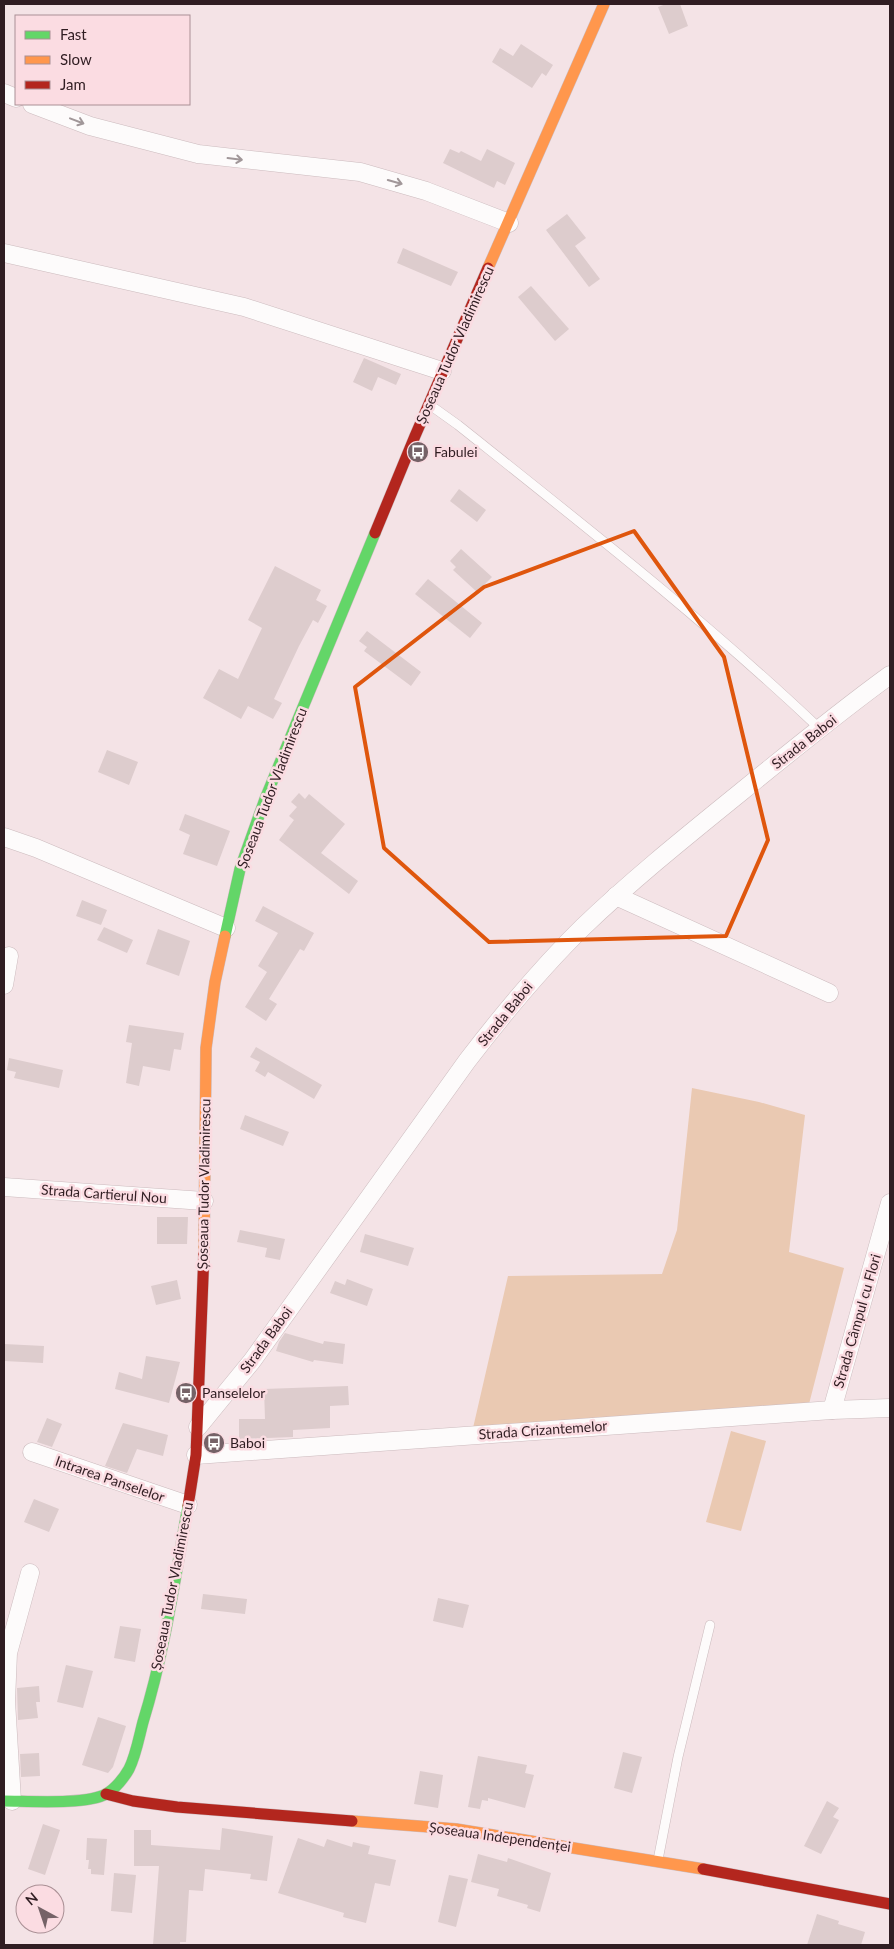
<svg xmlns="http://www.w3.org/2000/svg" width="894" height="1949" font-family="Lato,sans-serif">
  <style>
    .green { fill: #eac9b2 }
    .building { fill: #ddcccd }
    .lines { fill: none; stroke-linecap: round; stroke-linejoin: round }
    .lane-casing { stroke: #ccbbbe; stroke-width: 10 }
    .street-casing { stroke: #ccbbbe; stroke-width: 19 }
    .fast-casing { stroke: #ccbbbe; stroke-width: 12 }
    .slow-casing { stroke: #ccbbbe; stroke-width: 12 }
    .jam-casing { stroke: #ccbbbe; stroke-width: 12 }
    .lane { stroke: #fdfbfb; stroke-width: 9 }
    .street { stroke: #fdfbfb; stroke-width: 18 }
    .fast { stroke: #63d668; stroke-width: 11 }
    .slow { stroke: #ff974d; stroke-width: 11 }
    .jam { stroke: #b3261e; stroke-width: 11 }
    .oneway { stroke: #a19799 }
    .marked { fill: none; stroke: #df560d; stroke-width: 4; stroke-linejoin: round }
    .labels { text-anchor: middle; stroke-width: 5; stroke-linejoin: round; paint-order: stroke }
    .street-label { font-size: 14px; fill: #301d22; stroke: #fbdce2 }
    .poi-label { font-size: 14px; fill: #301d22; stroke: #fbdce2; text-anchor: start }
  </style>
  <rect width="100%" height="100%" fill="#f4e3e6"/>
  <g class="green">
    <polygon points="692,1088 759,1102 805,1115 789,1252 844,1268 809,1404 473,1428 508,1276 662,1274 677,1230"/>
    <polygon points="731,1431 766,1441 741,1531 706,1522"/>
  </g>
  <g class="building">
    <polygon points="666,4 680,4 688,26 669,34 658,7"/>
    <polygon points="521,44 553,65 546,76 542,73 532,88 492,62 500,48 513,56"/>
    <polygon points="450,149 459,153 461,151 481,161 487,149 515,163 505,185 497,181 494,188 443,163"/>
    <polygon points="567,214 586,238 575,246 600,279 589,287 546,230"/>
    <polygon points="403,248 458,272 451,286 397,263"/>
    <polygon points="531,286 569,329 555,341 518,297"/>
    <polygon points="364,358 401,374 396,385 378,377 372,391 353,382"/>
    <polygon points="459,489 486,510 477,522 450,501"/>
    <polygon points="461,549 492,577 477,592 453,570 456,567 450,561"/>
    <polygon points="275,566 321,590 316,600 327,606 318,623 313,620 299,646 274,699 282,703 273,719 248,706 241,719 203,698 219,669 238,679 262,628 248,620"/>
    <polygon points="428,579 482,623 470,638 415,594"/>
    <polygon points="367,631 421,672 411,686 364,651 367,647 359,641"/>
    <polygon points="107,750 138,762 129,785 98,772"/>
    <polygon points="299,793 305,799 309,794 345,824 321,853 358,881 349,894 279,840 294,820 289,816 297,807 291,802"/>
    <polygon points="185,814 230,831 217,866 183,854 190,835 179,830"/>
    <polygon points="82,900 107,910 101,925 76,916"/>
    <polygon points="263,906 314,933 304,951 300,949 269,999 277,1004 266,1021 245,1007 267,972 258,966 278,933 255,921"/>
    <polygon points="104,927 133,940 127,953 97,940"/>
    <polygon points="158,929 190,941 179,976 146,964"/>
    <polygon points="129,1025 184,1033 181,1050 174,1049 170,1071 143,1066 139,1086 126,1083 132,1043 126,1042"/>
    <polygon points="256,1047 322,1085 314,1099 268,1072 265,1077 255,1071 260,1062 250,1057"/>
    <polygon points="9,1058 63,1070 59,1088 14,1078 16,1072 7,1070"/>
    <polygon points="245,1115 289,1132 283,1146 240,1129"/>
    <polygon points="157,1217 188,1217 187,1244 157,1244"/>
    <polygon points="240,1230 285,1239 280,1260 265,1257 267,1248 237,1242"/>
    <polygon points="365,1234 414,1248 408,1266 360,1252"/>
    <polygon points="347,1279 373,1289 367,1306 330,1293 335,1281 345,1285"/>
    <polygon points="177,1280 181,1299 156,1305 151,1286"/>
    <polygon points="285,1333 323,1344 324,1341 345,1344 343,1364 314,1360 313,1362 276,1351 279,1342"/>
    <polygon points="4,1344 44,1346 43,1363 4,1361"/>
    <polygon points="146,1356 180,1362 169,1403 115,1389 119,1372 142,1379"/>
    <polygon points="348,1386 349,1405 330,1406 330,1428 293,1430 293,1437 239,1439 239,1419 265,1419 264,1389"/>
    <polygon points="47,1418 62,1424 52,1447 37,1442"/>
    <polygon points="123,1423 168,1435 163,1456 137,1449 127,1473 105,1466"/>
    <polygon points="34,1499 59,1509 49,1532 24,1522"/>
    <polygon points="203,1594 247,1599 245,1614 201,1609"/>
    <polygon points="438,1598 469,1605 463,1628 433,1621"/>
    <polygon points="120,1626 141,1629 135,1662 114,1658"/>
    <polygon points="66,1665 93,1671 83,1708 57,1702"/>
    <polygon points="39,1686 40,1702 36,1702 38,1718 18,1720 17,1688"/>
    <polygon points="98,1717 126,1726 113,1767 108,1773 82,1765"/>
    <polygon points="623,1752 642,1757 632,1793 614,1788"/>
    <polygon points="39,1753 40,1776 21,1777 20,1754"/>
    <polygon points="478,1756 527,1765 525,1773 534,1775 525,1808 488,1798 488,1801 482,1800 480,1809 468,1807"/>
    <polygon points="420,1771 443,1775 438,1808 414,1804"/>
    <polygon points="827,1801 839,1808 833,1817 839,1820 821,1854 804,1846"/>
    <polygon points="43,1824 60,1830 45,1875 28,1869"/>
    <polygon points="222,1828 273,1836 267,1881 250,1879 251,1874 205,1869 203,1891 189,1890 186,1942 180,1942 180,1945 153,1945 159,1866 134,1866 134,1830 151,1830 151,1845 220,1850"/>
    <polygon points="87,1838 107,1839 104,1875 91,1874 91,1869 88,1869 89,1860 86,1860"/>
    <polygon points="298,1838 324,1847 327,1839 352,1847 353,1842 370,1846 368,1854 396,1860 390,1886 375,1883 366,1923 343,1917 344,1913 278,1893"/>
    <polygon points="478,1854 507,1862 508,1858 551,1873 540,1912 527,1908 528,1905 497,1896 499,1889 471,1882"/>
    <polygon points="114,1873 136,1875 132,1913 111,1911"/>
    <polygon points="449,1875 468,1879 456,1927 438,1922"/>
    <polygon points="817,1914 839,1921 838,1924 865,1932 861,1945 807,1945"/>
  </g>
  <g class="lines">
    <g class="lane-casing">
      <g id="lane">
        <path d="M430,405l28,20c123,98 247,195 362,304"/>
        <polyline points="658,1860 678,1757 710,1625"/>
      </g>
    </g>
    <g class="street-casing">
      <g id="street">
        <polyline points="4,93 16,98"/>
        <polyline points="32,104 90,126 198,154 360,172 426,191 509,223"/>
        <polyline points="4,253 244,307 442,371"/>
        <polyline points="4,837 36,848 226,928"/>
        <polyline points="616,896 829,993"/>
        <polyline points="4,985 9,956"/>
        <polyline points="4,1187 204,1201"/>
        <polyline points="832,1410 890,1203"/>
        <path d="M198,1427l54,-66 215,-300c36,-47 74,-93 116,-134 50,-48 105,-92 158,-135 49,-40 98,-80 149,-117"/>
        <polyline points="32,1452 188,1505"/>
        <polyline points="196,1455 832,1410 890,1408"/>
        <polyline points="12,1801 6,1701 8,1653 30,1573"/>
      </g>
    </g>
    <g class="fast-casing">
      <g id="fast">
        <polyline points="225,936 240,869 265,799 375,533"/>
        <path d="M4,1801c23,0 83,4 102,-7 9,-5 18,-16 23,-25 7,-14 10,-32 14,-47 22,-71 32,-144 45,-216"/>
      </g>
    </g>
    <g class="slow-casing">
      <g id="slow">
        <polyline points="488,268 604,4"/>
        <polyline points="204,1252 206,1048 215,982 225,936"/>
        <polyline points="352,1821 456,1829 703,1869"/>
      </g>
    </g>
    <g class="jam-casing">
      <g id="jam">
        <polyline points="375,533 415,436 488,268"/>
        <polyline points="188,1506 196,1455 204,1252"/>
        <polyline points="106,1794 133,1801 177,1807 352,1821"/>
        <polyline points="703,1869 890,1904"/>
      </g>
    </g>
    <use href="#lane" class="lane"/>
    <use href="#street" class="street"/>
    <use href="#fast" class="fast"/>
    <use href="#slow" class="slow"/>
    <use href="#jam" class="jam"/>
  </g>
  <defs><path id="oneway-shaft" d="M-6 0H5M1.5-3L5.5 0L1.5 3" fill="none" stroke-width="1.6" stroke-linecap="round" stroke-linejoin="round" transform="scale(1.25)"/></defs>
  <g class="oneway">
    <use href="#oneway-shaft" transform="translate(77 121) rotate(21)"/>
    <use href="#oneway-shaft" transform="translate(235 159) rotate(7)"/>
    <use href="#oneway-shaft" transform="translate(395 182) rotate(16)"/>
  </g>
  <path class="marked" d="M634,531l90,126 44,183 -42,96 -237,6 -105,-94 -29,-161 129,-100z"/>
  <defs>
    <g id="bus-disc" transform="scale(1.125)"><circle r="9.5" fill="#756267" stroke="#fbdce2"/><path d="M-5-6H5V4H4V6H2V4H-2V6H-4V4H-5ZM-3.5-4V0h7V-4ZM-3.5 1.2v1.5H-2V1.2ZM2 1.2v1.5H3.5V1.2Z" fill="#fff"/></g>
  </defs>
  <g fill-rule="evenodd">
    <use href="#bus-disc" x="418" y="452"/>
    <use href="#bus-disc" x="186" y="1393"/>
    <use href="#bus-disc" x="214" y="1443"/>
  </g>
  <g class="labels">
    <g class="street-label">
      <text transform="translate(455 345) rotate(-66)" y="5">Șoseaua Tudor Vladimirescu</text>
      <text transform="translate(804 742) rotate(-38)" y="5">Strada Baboi</text>
      <text transform="translate(272 788) rotate(-69)" y="5">Șoseaua Tudor Vladimirescu</text>
      <text transform="translate(505 1014) rotate(-51)" y="5">Strada Baboi</text>
      <text transform="translate(204 1184) rotate(-89)" y="5">Șoseaua Tudor Vladimirescu</text>
      <text transform="translate(104 1194) rotate(4)" y="5">Strada Cartierul Nou</text>
      <text transform="translate(857 1321) rotate(-74)" y="5">Strada Câmpul cu Flori</text>
      <text transform="translate(266 1340) rotate(-54)" y="5">Strada Baboi</text>
      <text transform="translate(543 1430) rotate(-4)" y="5">Strada Crizantemelor</text>
      <text transform="translate(110 1479) rotate(19)" y="5">Intrarea Panselelor</text>
      <text transform="translate(172 1586) rotate(-79)" y="5">Șoseaua Tudor Vladimirescu</text>
      <text transform="translate(500 1837) rotate(8)" y="5">Șoseaua Independenței</text>
    </g>
    <g class="poi-label">
      <text x="434" y="457">Fabulei</text>
      <text x="202" y="1398">Panselelor</text>
      <text x="230" y="1448">Baboi</text>
    </g>
  </g>
  <rect width="894" height="1949" fill="none" stroke="#301d22" stroke-width="10"/>
  <rect x="15" y="15" width="175" height="90" fill="#fbdce2" stroke="#aa9095"/>
  <rect x="25" y="31" width="25" height="8" fill="#63d668" stroke="#aa9095"/>
  <text x="60" y="40" font-size="15" fill="#301d22">Fast</text>
  <rect x="25" y="56" width="25" height="8" fill="#ff974d" stroke="#aa9095"/>
  <text x="60" y="65" font-size="15" fill="#301d22">Slow</text>
  <rect x="25" y="81" width="25" height="8" fill="#b3261e" stroke="#aa9095"/>
  <text x="60" y="90" font-size="15" fill="#301d22">Jam</text>
  <g transform="translate(40 1909) rotate(320)"><circle r="24" fill="#fbdce2" stroke="#aa9095"/>
  <path d="M0-4L9 19L0 12L-9 19Z" fill="#756267"/>
  <text y="-8" font-size="14" font-weight="bold" text-anchor="middle" fill="#301d22">N</text>
  </g>
</svg>
